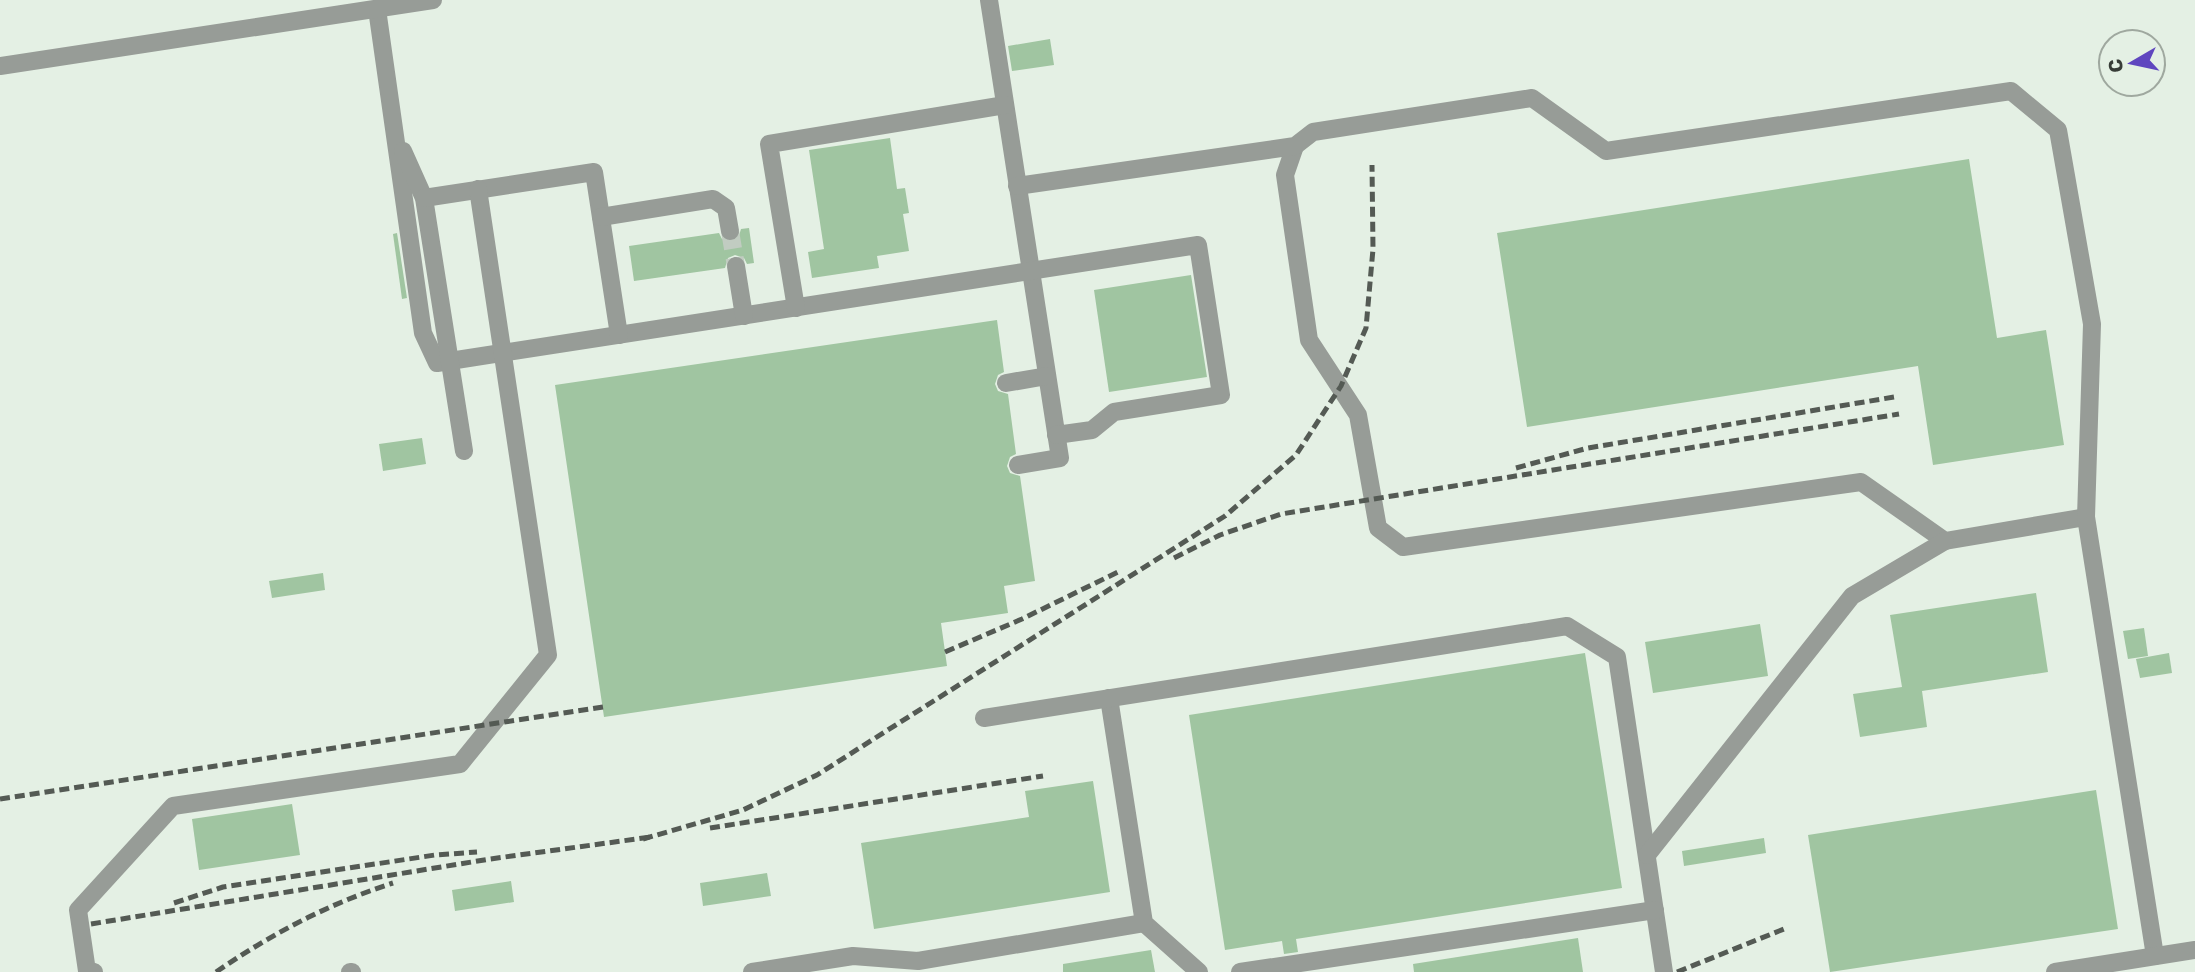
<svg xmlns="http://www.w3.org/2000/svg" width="2195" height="972" font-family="Rubik,sans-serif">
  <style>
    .building { fill: #a0c5a1 }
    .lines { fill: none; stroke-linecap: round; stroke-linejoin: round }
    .minor-tunnel { stroke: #c1ccc1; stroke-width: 18; stroke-dasharray: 18 9; stroke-linecap: butt }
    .minor { stroke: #979c97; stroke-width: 18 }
    .rail { stroke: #545a54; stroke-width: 5; stroke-dasharray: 10 5; stroke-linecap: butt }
  </style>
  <rect width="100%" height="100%" fill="#e4f0e4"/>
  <g class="building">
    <polygon points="1050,39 1054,65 1012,71 1008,46"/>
    <polygon points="890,138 897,189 905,188 909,213 903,214 909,251 877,256 879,268 812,278 808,252 824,249 809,150"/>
    <polygon points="1969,159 1997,338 2046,330 2064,445 1933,465 1918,366 1527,427 1497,233"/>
    <polygon points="749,228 754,263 747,264 744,258 735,255 728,258 725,268 634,281 629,246 719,233 722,239 731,242 738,239 741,229"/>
    <polygon points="397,233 407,298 402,299 393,234"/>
    <polygon points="1191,275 1207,377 1109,392 1094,290"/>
    <polygon points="997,320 1004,372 998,375 995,384 998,391 1008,394 1016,454 1010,457 1007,466 1010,473 1020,476 1035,581 1004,586 1008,613 941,623 947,666 604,717 555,385"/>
    <polygon points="422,438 426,464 383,471 379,444"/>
    <polygon points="323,573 325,590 272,598 269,581"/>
    <polygon points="2036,593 2048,672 1922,691 1927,727 1860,737 1853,694 1902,687 1890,615"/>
    <polygon points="1760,624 1768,676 1653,693 1645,642"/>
    <polygon points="2144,628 2148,656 2128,659 2123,631"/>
    <polygon points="1585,653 1622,888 1296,939 1298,952 1284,954 1282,941 1225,950 1189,715"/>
    <polygon points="2169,653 2172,673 2140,678 2136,659"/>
    <polygon points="1093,781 1110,892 874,929 861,843 1029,817 1025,791"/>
    <polygon points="2096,790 2118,929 1830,972 1808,835"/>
    <polygon points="292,804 300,855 199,870 192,819"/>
    <polygon points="1764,838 1766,853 1684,866 1682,851"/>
    <polygon points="767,873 771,896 703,906 700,883"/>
    <polygon points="511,881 514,902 455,911 452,890"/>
    <polygon points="1578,938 1583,972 1414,972 1413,964"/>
    <polygon points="1151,950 1155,972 1063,972 1063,964"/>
  </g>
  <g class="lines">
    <polyline class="minor-tunnel" points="730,231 736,266"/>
    <g class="minor">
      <polyline points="989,0 1060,458 1018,465"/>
      <polyline points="377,9 423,333 437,363 1198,245 1221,395 1114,412 1092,430 1056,435"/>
      <polyline points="0,66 433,0"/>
      <polyline points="1295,146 1285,175 1309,340 1358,415 1378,528 1403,547 1861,482 1945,541 2086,517"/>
      <polyline points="403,151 424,198 464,451"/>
      <polyline points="1017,186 1295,146 1313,132 1532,98 1606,151 2011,91 2058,130 2092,324 2086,517 2155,956"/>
      <polyline points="424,198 594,172 619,335"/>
      <polyline points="601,217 713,199 726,208 730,231"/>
      <polyline points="736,266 744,316"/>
      <polyline points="796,308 769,144 1005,105"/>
      <polyline points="1006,383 1047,376"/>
      <polyline points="1109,698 1144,923 1199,972"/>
      <polyline points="984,718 1567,626 1617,657 1664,972"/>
      <polyline points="1647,855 1852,596 1945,541"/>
      <polyline points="94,972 87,971 78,910 173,806 460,764 548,655 478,189"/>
      <polyline points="350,972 352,972"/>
      <polyline points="752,972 853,956 918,961 1144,923"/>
      <polyline points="1240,972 1655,910"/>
      <polyline points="2055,972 2195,950"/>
    </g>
    <g class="rail">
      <polyline points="1516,468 1588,448 1894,397"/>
      <polyline points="1174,558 1220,535 1281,514 1899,414"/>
      <polyline points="945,652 1022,619 1120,571"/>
      <polyline points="0,799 603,707"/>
      <polyline points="710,828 1043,776"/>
      <polyline points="643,839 743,810 817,775 1225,516 1296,455 1341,386 1366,328 1373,249 1372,165"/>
      <polyline points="174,903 223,887 435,855 477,852"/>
      <polyline points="91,924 490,859 651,837"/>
      <path d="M216,972c57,-39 112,-68 177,-89"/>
      <polyline points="1677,972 1784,929"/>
    </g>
  </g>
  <g transform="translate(2132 63) rotate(261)"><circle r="33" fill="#e4f0e4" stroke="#9fa89f" stroke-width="2"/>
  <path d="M0-5L12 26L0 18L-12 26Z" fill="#5f46bf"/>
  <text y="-10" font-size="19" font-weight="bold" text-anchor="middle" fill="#373c37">С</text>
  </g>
</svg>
